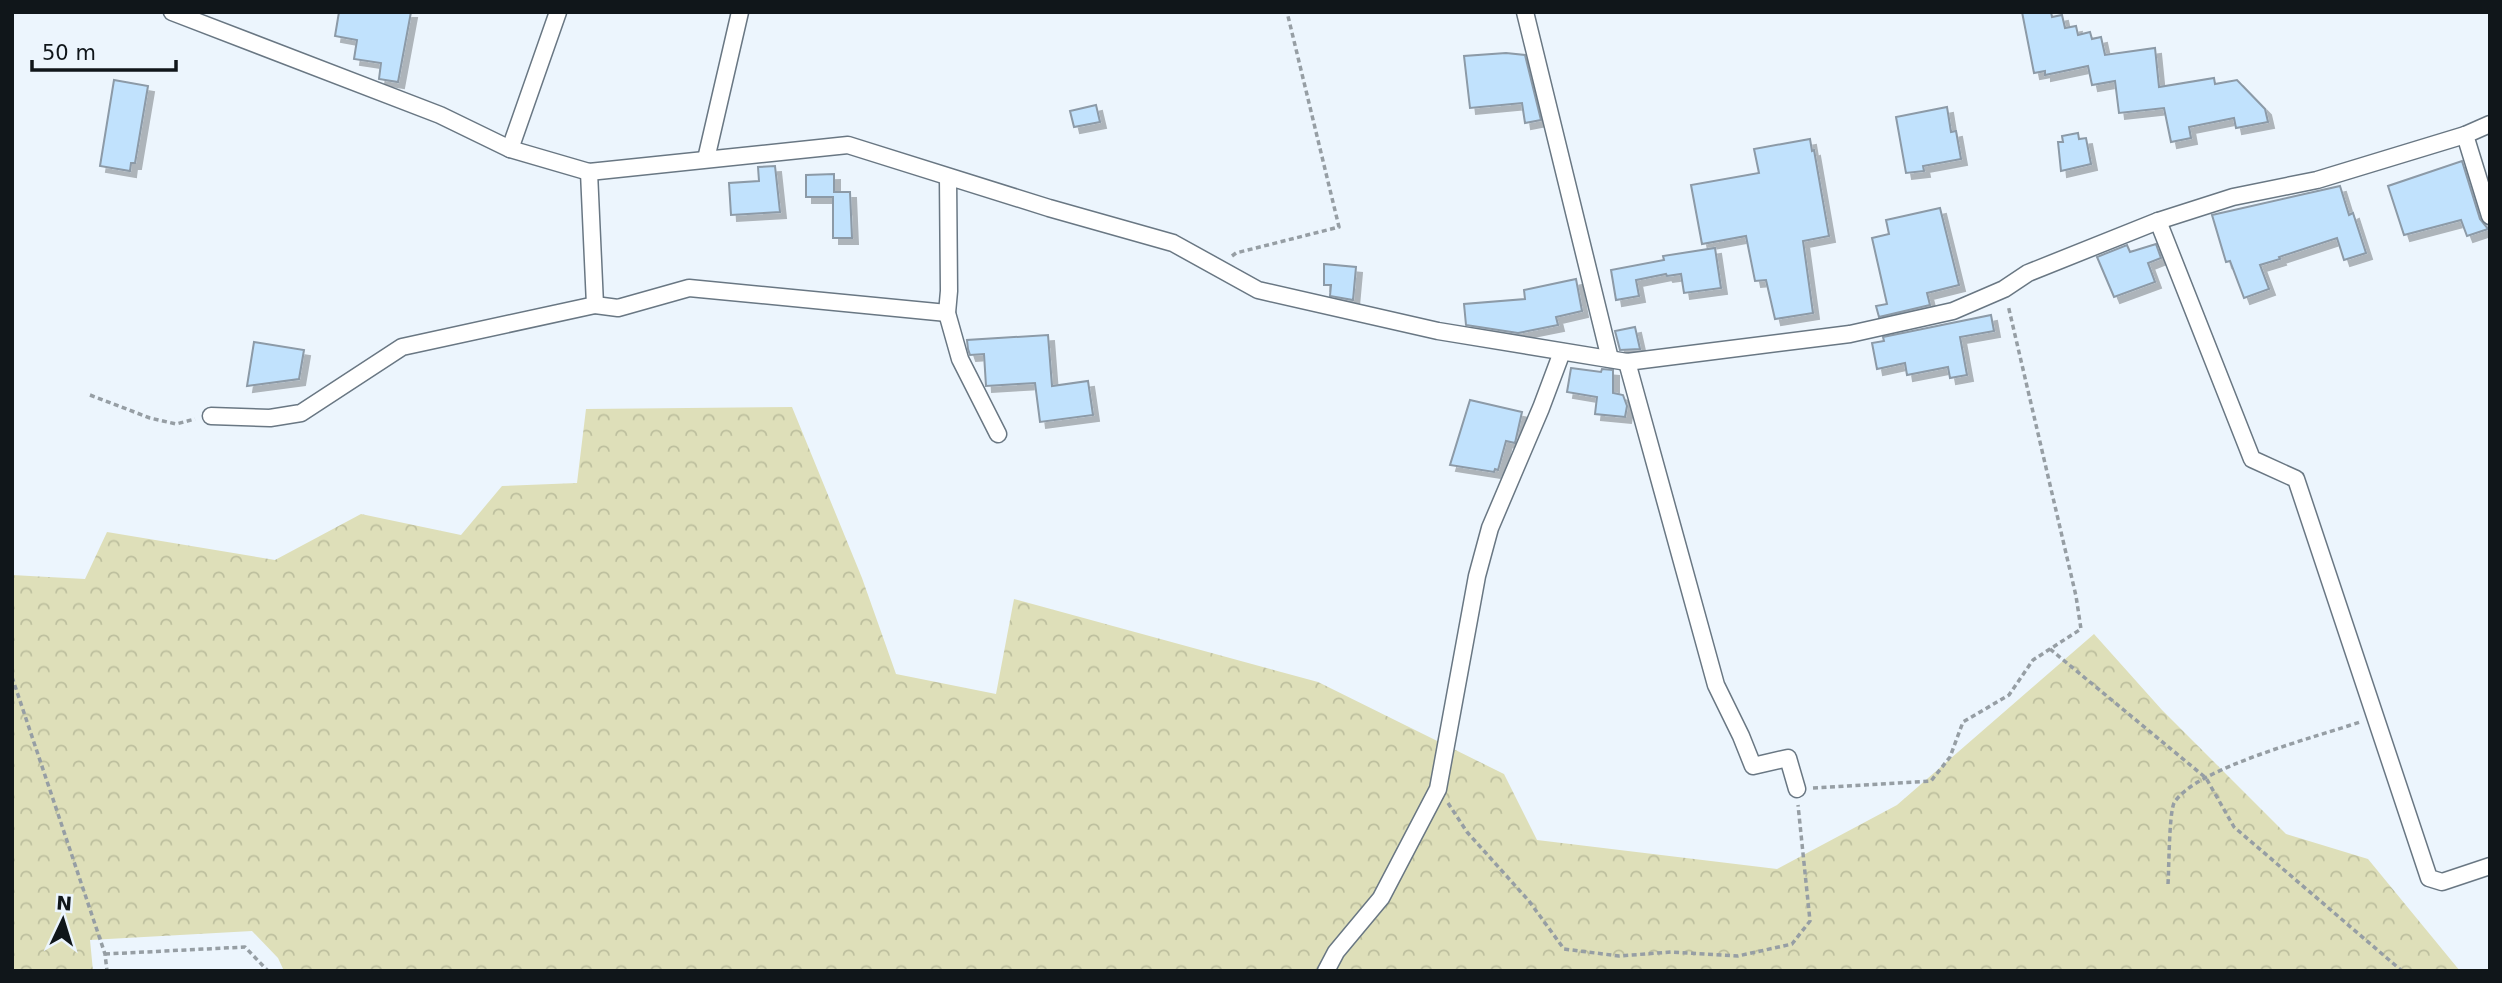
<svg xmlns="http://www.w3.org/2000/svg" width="2502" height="983" font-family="'DejaVu Sans',sans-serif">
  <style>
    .forest { fill: url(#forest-crowns) }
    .building { fill: #c1e2fd; stroke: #8c9aa7; stroke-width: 2; filter: url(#shadow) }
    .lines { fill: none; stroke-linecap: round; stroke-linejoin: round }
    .minor-casing { stroke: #697783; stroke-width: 19 }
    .path { stroke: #969ea4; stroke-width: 3.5; stroke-dasharray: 5 3.5; stroke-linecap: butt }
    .minor { stroke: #fff; stroke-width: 16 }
  </style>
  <defs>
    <pattern id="forest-crowns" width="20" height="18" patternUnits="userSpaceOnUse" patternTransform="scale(1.75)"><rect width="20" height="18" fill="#dedfb9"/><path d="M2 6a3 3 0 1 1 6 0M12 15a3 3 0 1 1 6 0" fill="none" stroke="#bdbf9e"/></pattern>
    <filter id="shadow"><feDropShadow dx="6" dy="6" stdDeviation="0" flood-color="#0004"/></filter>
  </defs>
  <rect width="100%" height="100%" fill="#ecf5fd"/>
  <polygon class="forest" points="792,407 862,578 896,674 996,694 1014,599 1318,682 1504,774 1537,840 1777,869 1897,805 2094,634 2162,710 2286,834 2368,859 2460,971 284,971 278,958 252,931 90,940 93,971 12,971 12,575 85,579 107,532 275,560 361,514 461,535 502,486 577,483 586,409"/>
  <g class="building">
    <polygon points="339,12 411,12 398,82 379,79 381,63 354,59 357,40 335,36"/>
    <polygon points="2022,12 2051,12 2052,17 2062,15 2065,28 2076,26 2078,35 2090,32 2092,39 2101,37 2105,55 2155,48 2159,87 2214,78 2215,84 2237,80 2265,109 2268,122 2236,128 2234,118 2189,127 2191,138 2171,142 2164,108 2119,113 2115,81 2092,85 2088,66 2045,75 2045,71 2034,73"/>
    <polygon points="1506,53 1525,55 1541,120 1525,123 1522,103 1470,108 1464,56"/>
    <polygon points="114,80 148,86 135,163 131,163 130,171 100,166"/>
    <polygon points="1096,105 1100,122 1074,127 1070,111"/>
    <polygon points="1947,107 1951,132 1956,131 1961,159 1923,166 1924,171 1906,173 1896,117"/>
    <polygon points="2078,133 2079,139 2086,138 2091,164 2061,171 2058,142 2063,142 2062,136"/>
    <polygon points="1810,139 1812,151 1814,150 1829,236 1803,241 1813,313 1775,319 1766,280 1755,281 1746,236 1702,244 1691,185 1759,173 1754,149"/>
    <polygon points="2462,161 2480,219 2488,229 2467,236 2461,220 2404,235 2388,186"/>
    <polygon points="775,166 780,212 731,215 729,183 759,181 758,167"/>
    <polygon points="834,174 834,192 850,192 852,238 833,238 833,197 806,197 806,175"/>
    <polygon points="2340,186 2349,215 2353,213 2366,253 2344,260 2337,238 2279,257 2280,259 2260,265 2269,289 2244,298 2230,261 2226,262 2212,215"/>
    <polygon points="1940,208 1959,285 1927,293 1930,305 1879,317 1876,306 1887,304 1872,238 1889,234 1886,220"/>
    <polygon points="2156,244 2161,258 2148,263 2155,282 2114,297 2097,257 2127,245 2130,252"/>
    <polygon points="1715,248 1721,288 1684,293 1681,274 1667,276 1666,274 1636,280 1639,296 1616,300 1611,270 1664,260 1663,256"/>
    <polygon points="1324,264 1356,267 1353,300 1330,296 1331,285 1324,285"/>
    <polygon points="1576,279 1582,311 1556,317 1558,325 1518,333 1466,325 1464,304 1525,299 1524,290"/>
    <polygon points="1991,315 1994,331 1960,337 1967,375 1950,378 1948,367 1907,375 1905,363 1877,369 1872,343 1884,341 1883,337"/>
    <polygon points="1635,327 1640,349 1620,350 1615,331"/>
    <polygon points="1048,335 1052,386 1088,381 1093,415 1040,422 1035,383 986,386 984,354 970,355 968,349 967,340"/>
    <polygon points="254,342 304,350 299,379 247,386"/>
    <polygon points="1571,368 1601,372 1602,369 1613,370 1613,393 1623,395 1627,406 1625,417 1595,414 1597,397 1567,392"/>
    <polygon points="1470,400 1522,412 1515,443 1506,441 1498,470 1495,469 1494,472 1450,465"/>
  </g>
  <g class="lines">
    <g class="minor-casing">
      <g id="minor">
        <polyline points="172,12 440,115 510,149 589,172 848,145 1049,208 1173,243 1258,290 1438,331 1627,362 1850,334 1953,311 2004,289 2028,273 2158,221 2233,197 2317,180 2465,135 2490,124"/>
        <polyline points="1525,12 1610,359"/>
        <polyline points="2465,135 2490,216"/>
        <polyline points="510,149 558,12"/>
        <polyline points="706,159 740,12"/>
        <polyline points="948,177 949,291 947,313 960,359 998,434"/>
        <polyline points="2158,221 2252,459 2296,479 2429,878 2442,882 2490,866"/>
        <polyline points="595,305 618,308 689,288 947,313"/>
        <polyline points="1627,362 1716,685 1741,736 1753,766 1788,758 1797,789"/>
        <polyline points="211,416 270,418 301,413 402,347 595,305 589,172"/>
        <polyline points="1326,971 1336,952 1381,898 1438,789 1477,576 1490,528 1541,408 1562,352"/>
      </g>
    </g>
    <g class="path">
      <polyline points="1232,256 1236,253 1339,227 1287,12"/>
      <polyline points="90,395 150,418 176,424 195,419"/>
      <polyline points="2050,649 2206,778 2234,827 2402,971"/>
      <polyline points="12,677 105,954 107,971"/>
      <polyline points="1813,788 1931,781 1950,757 1963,722 2009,695 2033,660 2081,629 2076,596 2008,305"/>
      <polyline points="1448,803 1467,832 1529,901 1564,949 1619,956 1671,952 1738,956 1792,944 1810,921 1798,805"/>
      <path d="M2168,884c1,-15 1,-70 6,-81 20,-35 146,-67 186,-81"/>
      <polyline points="105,954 245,947 268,971"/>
    </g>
    <use href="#minor" class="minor"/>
  </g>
  <rect width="2502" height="983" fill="none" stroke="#10161a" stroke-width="28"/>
  <g transform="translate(63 920) rotate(4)" stroke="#ecf5fd" stroke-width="5" paint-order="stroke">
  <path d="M0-5L12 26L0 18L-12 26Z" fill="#10161a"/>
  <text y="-10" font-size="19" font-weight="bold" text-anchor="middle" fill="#10161a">N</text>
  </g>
  <path d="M32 60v10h144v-10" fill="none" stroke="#10161a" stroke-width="3.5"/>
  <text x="42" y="60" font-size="21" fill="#10161a" stroke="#ecf5fd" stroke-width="5" paint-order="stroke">50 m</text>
</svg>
